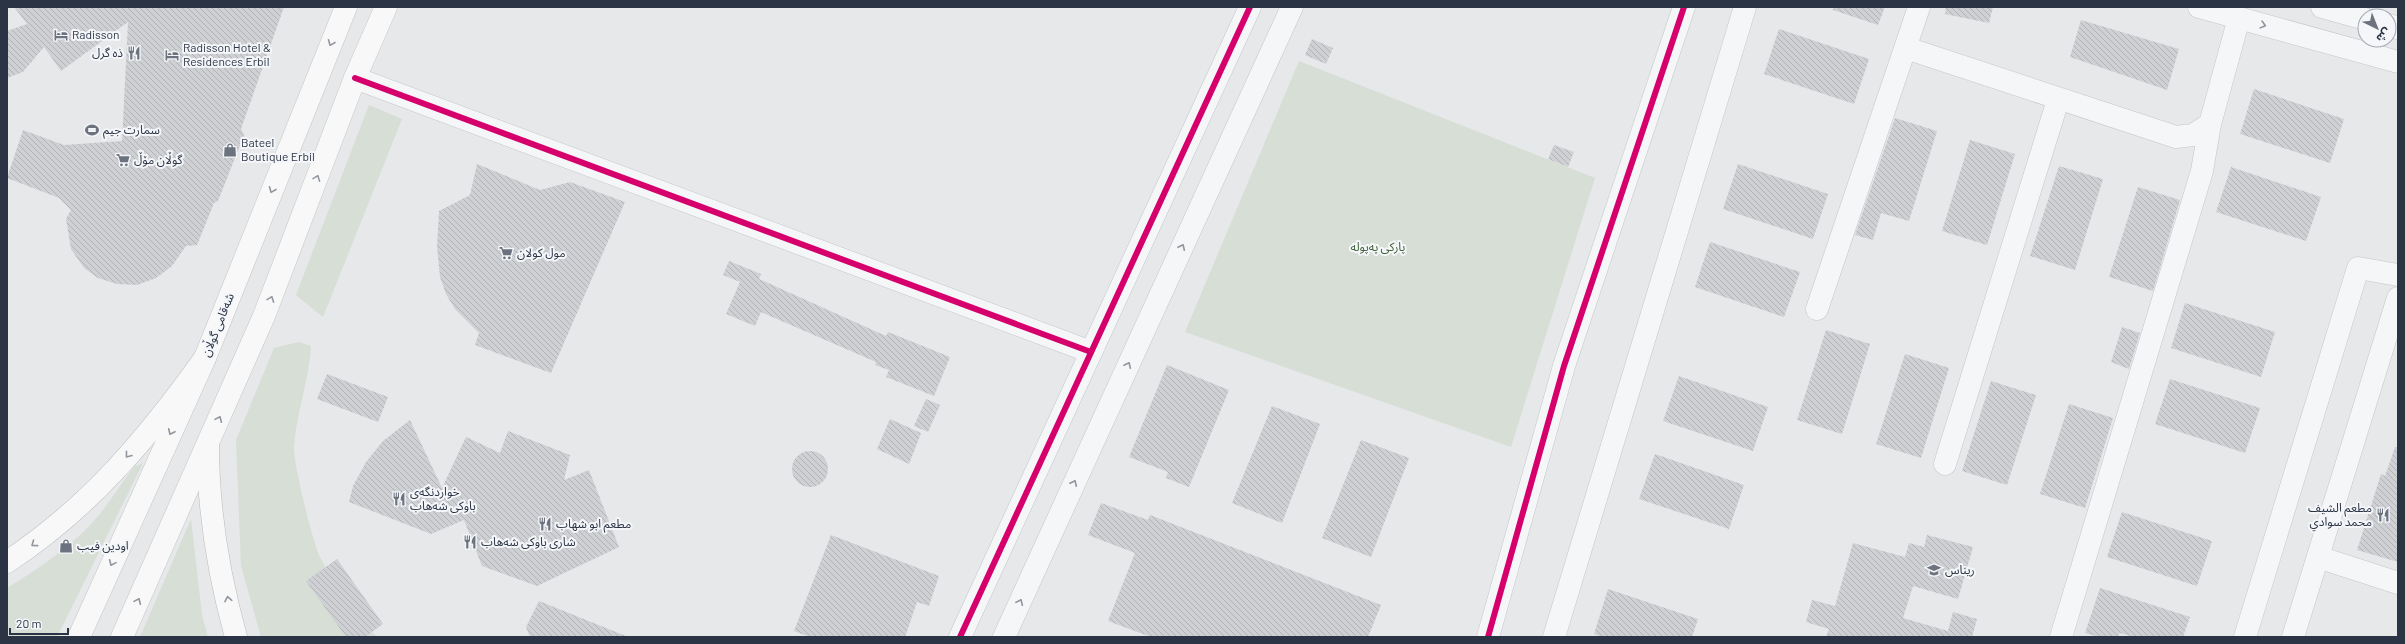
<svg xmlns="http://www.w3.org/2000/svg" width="2405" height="644" font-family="Barlow,'Noto Sans Arabic',sans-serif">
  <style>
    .green { fill: #d6ded6 }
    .building { fill: url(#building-back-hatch) }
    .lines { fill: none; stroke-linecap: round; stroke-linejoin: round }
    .minor-casing { stroke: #c4c6c8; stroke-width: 23 }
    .major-casing { stroke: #c2c5c8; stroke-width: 23 }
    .highway-casing { stroke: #b8bbbf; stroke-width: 23 }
    .minor { stroke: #f5f6f7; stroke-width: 22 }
    .major { stroke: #f8f8f8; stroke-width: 22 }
    .highway { stroke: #f8f8f8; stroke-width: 22 }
    .cycleway-casing { stroke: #f4f6f9; stroke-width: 8 }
    .cycleway { stroke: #d6006c; stroke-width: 6 }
    .oneway { stroke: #90959e }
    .oneway2 { stroke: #92969e }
    .labels { text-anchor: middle; stroke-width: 4; stroke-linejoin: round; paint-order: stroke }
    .poi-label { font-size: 12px; fill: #2b3445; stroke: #f4f6f9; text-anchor: start }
    .park-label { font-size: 12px; fill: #3f6138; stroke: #f4f6f9 }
    .street-label { font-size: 12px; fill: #2b3445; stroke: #f4f6f9 }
  </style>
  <defs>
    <pattern id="building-back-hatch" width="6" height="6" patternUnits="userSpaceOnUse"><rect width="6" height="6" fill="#ced0d3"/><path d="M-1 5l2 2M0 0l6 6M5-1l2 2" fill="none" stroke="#b1b3b6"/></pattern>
  </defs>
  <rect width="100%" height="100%" fill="#e6e8ea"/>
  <g class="green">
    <polygon points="1299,61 1595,178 1511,447 1185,332"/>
    <polygon points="369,105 402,119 323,317 296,295"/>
    <path d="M299,342l12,4c-2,34 -15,68 -17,102 -1,13 19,96 26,109 9,19 42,71 58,80h-117l-20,-71 -5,-126 38,-92z"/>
    <path d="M143,463l-86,174h-50v-49c33,-20 68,-44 93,-74 12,-15 22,-32 34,-47z"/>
    <polygon points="191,519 202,615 208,637 140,637"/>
  </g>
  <g class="building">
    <polygon points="14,7 284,7 241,129 244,135 218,201 214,203 197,245 186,246 172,266 156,278 137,285 117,284 98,278 84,268 71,249 66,219 71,210 59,198 7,178 23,130 64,145 122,141 128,22 61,71 44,47 23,72 7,78 7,31 27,24"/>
    <polygon points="1833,7 1885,7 1878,25 1833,10"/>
    <polygon points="1946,7 1993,7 1989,23 1945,14"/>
    <polygon points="2081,20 2179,49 2167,90 2070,57"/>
    <polygon points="1779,29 1869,59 1854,104 1764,74"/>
    <polygon points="1312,39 1333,48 1326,64 1305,55"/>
    <polygon points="2254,89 2344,119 2330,163 2240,134"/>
    <polygon points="1895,118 1937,131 1909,221 1881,213 1873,240 1855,235"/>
    <polygon points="1970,140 2015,154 1987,245 1942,231"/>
    <polygon points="1554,145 1574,152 1568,167 1548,159"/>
    <polygon points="477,164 540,190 570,182 625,202 551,373 475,345 479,333 455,309 446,294 440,277 437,247 439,211 470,195"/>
    <polygon points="1738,164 1828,194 1813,239 1723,209"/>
    <polygon points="2059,166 2103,179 2075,270 2030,256"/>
    <polygon points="2231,167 2321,197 2306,241 2216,212"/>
    <polygon points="2138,187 2180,200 2153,291 2109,277"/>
    <polygon points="1710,242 1800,272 1784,317 1695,287"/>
    <polygon points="729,261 761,274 759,279 886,336 888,332 950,357 934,396 886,377 889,370 875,365 876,362 761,312 755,326 726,314 740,282 723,275"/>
    <polygon points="2185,303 2275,332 2261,377 2171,348"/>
    <polygon points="2122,327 2140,333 2129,369 2111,362"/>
    <polygon points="1826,330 1870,344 1842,434 1797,420"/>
    <polygon points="1905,354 1949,368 1921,458 1876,444"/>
    <polygon points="1167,365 1229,390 1189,487 1166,478 1168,472 1129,457"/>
    <polygon points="327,374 388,397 378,422 317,399"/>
    <polygon points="1679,376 1768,407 1753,451 1663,421"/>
    <polygon points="2170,379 2260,408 2245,453 2155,424"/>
    <polygon points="1991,381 2036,395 2007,485 1962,471"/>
    <polygon points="926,399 940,405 928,432 914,426"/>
    <polygon points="2069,404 2113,418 2085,508 2040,494"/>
    <polygon points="1272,406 1320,424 1282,523 1232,503"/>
    <polygon points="890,419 921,433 909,464 877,449"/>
    <polygon points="410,420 442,488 466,437 500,453 508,431 570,455 564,480 589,470 619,547 537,586 482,566 464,520 431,534 349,502 353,486 366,462 383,441"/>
    <polygon points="1361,440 1409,458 1371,557 1322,538"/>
    <polygon points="2395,447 2398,447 2398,562 2357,550 2381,474 2385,476"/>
    <circle cx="810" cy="469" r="18"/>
    <polygon points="1655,454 1744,485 1729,529 1639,499"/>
    <polygon points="1101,503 1148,520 1150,515 1381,605 1368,637 1151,637 1108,621 1135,553 1088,535"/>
    <polygon points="2122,512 2212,541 2197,586 2107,557"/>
    <polygon points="831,535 939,576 929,606 917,602 905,637 810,637 794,631"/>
    <polygon points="1927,535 1973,547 1958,599 1913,586 1903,618 1948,631 1953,612 1977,619 1972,637 1826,637 1829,629 1806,622 1812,600 1835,606 1853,543 1905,557 1909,543 1924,547"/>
    <polygon points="337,559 383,624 365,637 346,637 306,581"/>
    <polygon points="2100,588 2190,617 2183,637 2134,637 2120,633 2118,637 2099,637 2085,633"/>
    <polygon points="1608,589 1698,619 1692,637 1602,637 1594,634"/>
    <polygon points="539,601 626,636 626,637 530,637 526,627"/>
  </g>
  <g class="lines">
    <g class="minor-casing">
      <g id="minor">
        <polyline points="2199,7 2398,62"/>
        <polyline points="2322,7 2365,19"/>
        <polyline points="2389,25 2398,28"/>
        <polyline points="1906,48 2176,137 2193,135 2210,124 2239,18"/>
        <polyline points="355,78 1091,352"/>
        <polyline points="1817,309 1919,7"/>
        <polyline points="1945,464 2058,100"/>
        <polyline points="2318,557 2398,583"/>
        <polyline points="960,637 1250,7"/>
        <polyline points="1004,637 1292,7"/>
        <polyline points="1488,637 1564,366 1684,7"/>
        <polyline points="1554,637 1745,7"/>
        <polyline points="2061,637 2202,171 2210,124"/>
        <polyline points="2245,637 2358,268 2398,275"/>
        <polyline points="2293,637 2398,298"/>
      </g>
    </g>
    <g class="major-casing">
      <g id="major">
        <polyline points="79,637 205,358 346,7"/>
        <polyline points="122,637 264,316 355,78 386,7"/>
      </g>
    </g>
    <g class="highway-casing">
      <g id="highway">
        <path d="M208,445c0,64 11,131 28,192"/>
        <path d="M7,562c82,-54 141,-124 198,-204"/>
      </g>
    </g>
    <use href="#minor" class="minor"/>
    <use href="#major" class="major"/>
    <use href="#highway" class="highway"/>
    <g class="cycleway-casing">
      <g id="cycleway">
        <polyline points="355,78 1091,352"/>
        <polyline points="960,637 1250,7"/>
        <polyline points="1488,637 1564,366 1684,7"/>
      </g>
    </g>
    <use href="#cycleway" class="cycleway"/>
  </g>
  <defs><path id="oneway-chevron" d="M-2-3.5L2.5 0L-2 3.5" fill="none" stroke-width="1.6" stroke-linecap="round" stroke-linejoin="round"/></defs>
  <g class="oneway">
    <use href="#oneway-chevron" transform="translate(2263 25) rotate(15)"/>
    <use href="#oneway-chevron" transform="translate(1182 247) rotate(-65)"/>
    <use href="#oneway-chevron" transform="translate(1128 365) rotate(-65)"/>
    <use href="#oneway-chevron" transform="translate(1074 483) rotate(-65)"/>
    <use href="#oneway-chevron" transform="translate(1020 602) rotate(-65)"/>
  </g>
  <g class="oneway2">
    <use href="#oneway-chevron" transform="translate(331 43) rotate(112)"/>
    <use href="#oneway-chevron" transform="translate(317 178) rotate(-69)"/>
    <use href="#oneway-chevron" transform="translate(272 190) rotate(112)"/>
    <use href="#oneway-chevron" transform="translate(271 299) rotate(-69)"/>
    <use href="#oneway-chevron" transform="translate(219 419) rotate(-66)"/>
    <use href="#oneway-chevron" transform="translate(171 432) rotate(115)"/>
    <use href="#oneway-chevron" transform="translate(128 455) rotate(128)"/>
    <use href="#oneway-chevron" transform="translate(34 544) rotate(144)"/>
    <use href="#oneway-chevron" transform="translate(112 563) rotate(114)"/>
    <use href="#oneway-chevron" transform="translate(228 599) rotate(-101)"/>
    <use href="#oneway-chevron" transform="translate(138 601) rotate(-66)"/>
  </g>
  <defs>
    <g id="hotel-bare" transform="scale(1.08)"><path d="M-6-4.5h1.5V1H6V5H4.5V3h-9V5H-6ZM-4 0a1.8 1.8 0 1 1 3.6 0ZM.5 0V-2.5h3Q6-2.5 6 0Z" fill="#6c737f" stroke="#f4f6f9" stroke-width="2.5" paint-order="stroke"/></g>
    <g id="restaurant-bare" transform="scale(1.08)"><path d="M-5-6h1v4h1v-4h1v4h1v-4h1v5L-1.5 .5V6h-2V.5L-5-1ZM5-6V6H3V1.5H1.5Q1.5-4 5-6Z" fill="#6c737f" stroke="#f4f6f9" stroke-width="2.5" paint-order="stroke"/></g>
    <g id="stadium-bare" transform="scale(1.08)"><path d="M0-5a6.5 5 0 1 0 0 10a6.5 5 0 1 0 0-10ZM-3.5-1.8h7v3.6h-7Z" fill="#6c737f" stroke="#f4f6f9" stroke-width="2.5" paint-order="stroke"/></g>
    <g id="shop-bare" transform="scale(1.08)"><path d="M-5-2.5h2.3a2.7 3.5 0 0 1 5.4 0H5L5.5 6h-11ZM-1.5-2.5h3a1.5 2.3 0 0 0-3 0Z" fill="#6c737f" stroke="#f4f6f9" stroke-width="2.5" paint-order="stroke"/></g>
    <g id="supermarket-bare" transform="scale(1.08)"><path d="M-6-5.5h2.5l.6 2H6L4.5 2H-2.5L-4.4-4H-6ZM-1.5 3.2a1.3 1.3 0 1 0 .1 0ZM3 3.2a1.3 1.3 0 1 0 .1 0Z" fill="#6c737f" stroke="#f4f6f9" stroke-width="2.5" paint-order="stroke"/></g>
    <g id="school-bare" transform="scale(1.08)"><path d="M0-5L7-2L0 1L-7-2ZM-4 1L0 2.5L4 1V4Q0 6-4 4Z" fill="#6c737f" stroke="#f4f6f9" stroke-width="2.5" paint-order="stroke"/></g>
  </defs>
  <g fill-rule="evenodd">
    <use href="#hotel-bare" x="61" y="35"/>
    <use href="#restaurant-bare" x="134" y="53"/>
    <use href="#hotel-bare" x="172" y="55"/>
    <use href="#stadium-bare" x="92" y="130"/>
    <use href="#shop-bare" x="230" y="150"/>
    <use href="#supermarket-bare" x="123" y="160"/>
    <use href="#supermarket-bare" x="506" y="253"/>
    <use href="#restaurant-bare" x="399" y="499"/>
    <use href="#restaurant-bare" x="2383" y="515"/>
    <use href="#restaurant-bare" x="545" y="524"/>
    <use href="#restaurant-bare" x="470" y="542"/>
    <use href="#shop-bare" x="66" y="546"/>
    <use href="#school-bare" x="1934" y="570"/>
  </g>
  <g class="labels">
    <g class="poi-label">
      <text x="72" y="39">Radisson</text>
      <text x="183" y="52">Radisson Hotel &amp;<tspan x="183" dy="14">Residences Erbil</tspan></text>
      <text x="123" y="57" text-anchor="end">ذه گرل</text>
      <text x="103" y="134">سمارت جیم</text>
      <text x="241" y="147">Bateel<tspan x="241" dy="14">Boutique Erbil</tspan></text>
      <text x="134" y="164">گوڵان مۆڵ</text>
      <text x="517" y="257">مول كولان</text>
      <text x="410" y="496">خواردنگەی<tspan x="410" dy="14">باوکی شەھاب</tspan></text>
      <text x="2372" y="512" text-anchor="end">مطعم الشيف<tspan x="2372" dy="14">محمد سوادي</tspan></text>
      <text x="556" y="528">مطعم ابو شهاب</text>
      <text x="481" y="546">شاری باوکی شەھاب</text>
      <text x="77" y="550">اودين فيب</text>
      <text x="1945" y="574">ريناس</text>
    </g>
    <g class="park-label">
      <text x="1378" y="251">پارکی پەپولە</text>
    </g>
    <g class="street-label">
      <text transform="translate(218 325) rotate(-68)" y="4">شەقامی گوڵان</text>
    </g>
  </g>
  <rect width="2405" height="644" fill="none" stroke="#2b3445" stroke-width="16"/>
  <g transform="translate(2377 28) rotate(137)"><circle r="19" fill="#f4f6f9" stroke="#a4a8b1"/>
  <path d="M0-3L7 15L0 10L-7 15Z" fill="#6c737f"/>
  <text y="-6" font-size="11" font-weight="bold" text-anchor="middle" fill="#2b3445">ش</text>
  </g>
  <path d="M10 628v6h58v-6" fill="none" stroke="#2b3445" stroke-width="2"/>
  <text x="16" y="628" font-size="12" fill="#2b3445" stroke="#f4f6f9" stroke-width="3" paint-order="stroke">20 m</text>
</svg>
